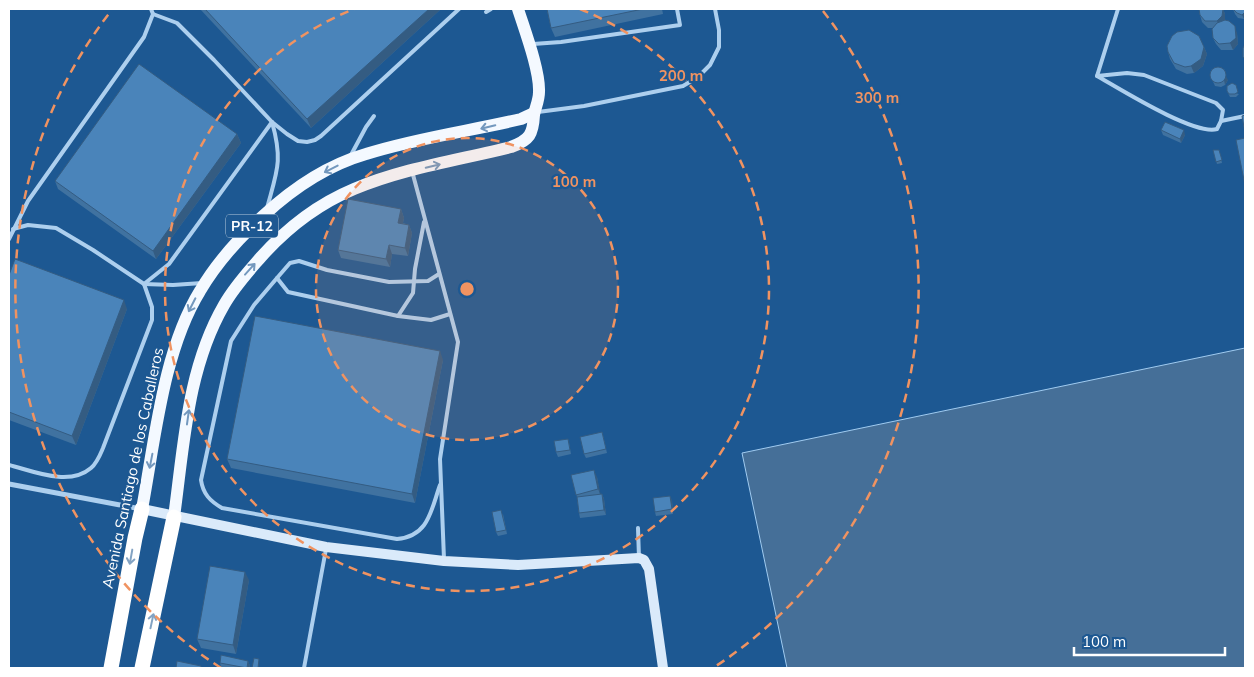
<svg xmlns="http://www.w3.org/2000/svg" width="1254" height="677" font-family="Mulish,sans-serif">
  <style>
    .water { fill: #456f98; stroke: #a0cbf0 }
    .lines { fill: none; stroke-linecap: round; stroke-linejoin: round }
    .lane { stroke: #adcfee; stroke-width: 4 }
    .street { stroke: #adcfee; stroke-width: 5 }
    .secondary { stroke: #daeafa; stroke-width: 10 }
    .primary { stroke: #f4f9ff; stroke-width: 12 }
    .highway { stroke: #fff; stroke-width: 15 }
    .wall { fill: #4072a0 }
    .shaded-wall { fill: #345c82 }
    .building { fill: #4a84ba; stroke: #345c82 }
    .oneway { stroke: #7398be }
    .oneway2 { stroke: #83a3c3 }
    .ring { fill: none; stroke: #f09361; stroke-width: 2.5; stroke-dasharray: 9 6 }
    .labels { text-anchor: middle; stroke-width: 4.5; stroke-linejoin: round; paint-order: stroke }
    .shield { fill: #1d5892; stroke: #bbcdde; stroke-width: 1 }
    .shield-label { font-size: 14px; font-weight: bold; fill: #fff }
    .street-label { font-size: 15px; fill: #fff; stroke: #1d5892 }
    .centre { fill: #f09361; stroke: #1d5892; stroke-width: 2.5 }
    .ring-label { font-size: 15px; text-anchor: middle; font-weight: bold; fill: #f09361; stroke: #1d5892; stroke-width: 4.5; stroke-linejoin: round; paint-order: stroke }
  </style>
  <rect width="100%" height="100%" fill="#1d5892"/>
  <polygon class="water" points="1245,348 1245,668 787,668 742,453"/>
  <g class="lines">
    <g class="lane">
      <polyline points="486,12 491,9"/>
      <polyline points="153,14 177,23 214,60 272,122 287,134 298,141 307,142 315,140 321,136 459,9"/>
      <polyline points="533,44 561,42 680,25 677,9"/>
      <path d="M1127,73l17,2 72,28 7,7 -2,11 -4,8c-22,7 -97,-40 -120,-53z"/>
      <polyline points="1097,76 1118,9"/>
      <polyline points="538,112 584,106 683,86 698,77 710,65 719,47 719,30 715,9"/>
      <polyline points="1221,121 1245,116"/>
      <polyline points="351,155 366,127 374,116"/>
      <polyline points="412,171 458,342 440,459 444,559"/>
      <path d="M267,208c10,-37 16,-47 5,-86"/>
      <polyline points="13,229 28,225 56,228 93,250 144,284 173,285 202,283"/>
      <polyline points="9,239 28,201 144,37 153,14 151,9"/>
      <polyline points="277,278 290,263 299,261 327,270 389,282 428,281 439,274"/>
      <polyline points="398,316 413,293 415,269 424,222"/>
      <path d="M9,465c24,6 60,22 82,3 6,-5 9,-13 12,-20l49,-128v-13l-8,-23 25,-20 103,-142"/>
      <path d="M440,485c-9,25 -11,51 -43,54l-175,-31c-12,-7 -19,-14 -21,-28l30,-139 23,-36 23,-27 11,14 110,24 33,4 19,-6"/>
      <polyline points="638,528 639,558"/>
      <polyline points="304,668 326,549"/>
    </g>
    <polyline class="street" points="9,484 141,509"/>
    <polyline class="secondary" points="142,509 326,547 444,561 518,565 639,558 644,560 649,569 663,668"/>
    <g class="primary">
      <path d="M142,509c13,-69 21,-158 58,-218 17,-29 39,-53 63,-75 29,-27 65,-51 103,-62 50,-16 104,-23 155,-35l13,-6"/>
      <path d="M174,517c10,-72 13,-148 50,-212 10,-18 24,-33 37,-48 26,-29 57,-53 93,-68 50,-21 105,-29 157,-42 19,-7 22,-13 23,-32 1,-7 5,-14 5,-23 1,-21 -14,-61 -21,-83"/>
    </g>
    <g class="highway">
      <polyline points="111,668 135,538 142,509"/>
      <polyline points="142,668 174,517"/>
    </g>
  </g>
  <g class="wall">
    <polygon points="200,9 441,9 311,128"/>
    <polygon points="547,9 662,9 663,14 555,37 551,28"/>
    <polygon points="1199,9 1223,9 1225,14 1225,20 1237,33 1238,44 1233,50 1221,50 1216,44 1213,38 1214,28 1208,28 1202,22 1200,15"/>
    <polygon points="1233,9 1245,9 1244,19 1238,18 1235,14"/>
    <polygon points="1204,47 1207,54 1203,66 1194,73 1187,74 1176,69 1170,59 1168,52"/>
    <polygon points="1210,75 1228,80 1225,85 1221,87 1215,86"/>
    <polygon points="1227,91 1239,94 1236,97 1230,97"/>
    <polygon points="1161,130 1185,135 1181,143 1163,135"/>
    <polygon points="237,134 241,143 156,259 58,189 55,181"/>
    <polygon points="1213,150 1219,150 1222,163 1217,164"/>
    <polygon points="401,209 404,218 403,223 409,225 412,233 408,256 392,254 390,267 341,258 338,250"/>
    <polygon points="9,275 127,309 76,445 9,420"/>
    <polygon points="443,360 415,503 231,468 227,459"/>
    <polygon points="602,432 607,453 586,458 584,454"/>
    <polygon points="569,443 571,454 558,457 556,452"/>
    <polygon points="571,475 597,477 600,494 602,494 604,499 606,515 580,518 579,513 577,497"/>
    <polygon points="672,500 673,514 656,516 655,512"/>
    <polygon points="503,514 507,534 498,536 496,532"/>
    <polygon points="249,580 236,654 201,648 197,639"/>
    <polygon points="248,661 250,666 249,668 227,668 221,667 220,663"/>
  </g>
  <g class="shaded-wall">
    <polygon points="429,9 441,9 311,128 307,119"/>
    <polygon points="1223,9 1225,14 1225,22 1219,28 1217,21"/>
    <polygon points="1245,12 1245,18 1244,19 1242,15"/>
    <polygon points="1235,26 1237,33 1238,44 1233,50 1230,43"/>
    <polygon points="1204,47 1207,54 1203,66 1194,73 1191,66"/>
    <polygon points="1226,76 1228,80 1225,85 1224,80"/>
    <polygon points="1184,130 1185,135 1181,143 1180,139"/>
    <polygon points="237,134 241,143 156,259 153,251"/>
    <polygon points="401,209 404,218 401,231 398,223"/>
    <polygon points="409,225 412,233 408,256 405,248"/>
    <polygon points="389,245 392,254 390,267 386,259"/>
    <polygon points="124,300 127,309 76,445 72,436"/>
    <polygon points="440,351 443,360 415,503 412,494"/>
    <polygon points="594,470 597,477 601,496 598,489"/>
    <polygon points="602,494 604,499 606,515 604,510"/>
    <polygon points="670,496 672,500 673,514 672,509"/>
    <polygon points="245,572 249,580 236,654 233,645"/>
    <polygon points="248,661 250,666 249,668 247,668"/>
  </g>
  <g class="building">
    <polygon points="205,9 429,9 307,119"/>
    <polygon points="547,9 643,9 551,28"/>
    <polygon points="1199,9 1223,9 1222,16 1217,21 1205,21 1200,15"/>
    <polygon points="1233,9 1245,9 1245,12 1242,15 1237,13"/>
    <polygon points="1225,20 1229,21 1235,26 1236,38 1230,43 1219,44 1213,38 1212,29 1217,23"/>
    <polygon points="1189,30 1199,36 1204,47 1201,59 1191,66 1185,67 1174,63 1168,52 1167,46 1172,36 1177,32"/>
    <polygon points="1245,44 1245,59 1243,57 1243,48"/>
    <polygon points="139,64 237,134 153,251 55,181"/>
    <circle cx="1218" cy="75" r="8"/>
    <polygon points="1232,83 1236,85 1238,92 1235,94 1229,94 1227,91 1227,86"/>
    <polygon points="1245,115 1245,133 1242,116"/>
    <polygon points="1165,122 1184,130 1180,139 1161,130"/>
    <polygon points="1245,138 1245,185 1236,140"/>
    <polygon points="1213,150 1219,150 1222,160 1216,162"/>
    <polygon points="348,199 401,209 398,223 409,225 405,248 389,245 386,259 338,250"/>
    <polygon points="15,259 124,300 72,436 9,412 9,275"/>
    <polygon points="255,316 440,351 412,494 227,459"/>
    <polygon points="602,432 606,449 584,454 580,437"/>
    <polygon points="568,439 570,450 556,452 554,441"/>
    <polygon points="594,470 598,489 576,495 571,475"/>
    <polygon points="602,494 604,510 579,513 577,497"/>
    <polygon points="670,496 672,509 655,512 653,498"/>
    <polygon points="501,510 506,530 496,532 492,512"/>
    <polygon points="210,566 245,572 233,645 197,639"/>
    <polygon points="221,655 248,661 247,668 220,663"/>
    <polygon points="254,658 259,659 258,668 252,668"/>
    <polygon points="177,661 201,666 201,668 176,668"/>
  </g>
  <defs><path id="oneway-shaft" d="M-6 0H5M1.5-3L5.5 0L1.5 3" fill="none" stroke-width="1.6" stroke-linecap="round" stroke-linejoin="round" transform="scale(1.25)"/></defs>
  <g class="oneway">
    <use href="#oneway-shaft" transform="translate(488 127) rotate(167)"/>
    <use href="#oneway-shaft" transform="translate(433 166) rotate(-14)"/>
    <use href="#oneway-shaft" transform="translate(331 169) rotate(153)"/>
    <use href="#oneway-shaft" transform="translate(250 269) rotate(-48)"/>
    <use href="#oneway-shaft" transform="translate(192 305) rotate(117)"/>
    <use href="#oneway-shaft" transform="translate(188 417) rotate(-82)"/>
    <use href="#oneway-shaft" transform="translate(151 461) rotate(101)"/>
  </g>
  <g class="oneway2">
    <use href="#oneway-shaft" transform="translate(131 557) rotate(100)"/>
    <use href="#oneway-shaft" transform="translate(152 621) rotate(-78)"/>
  </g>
  <circle cx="467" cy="289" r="151" fill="#f09361" fill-opacity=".12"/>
  <g class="ring">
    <circle cx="467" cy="289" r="151"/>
    <path d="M580 9A302 302 0 1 1 354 9"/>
    <path d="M221 668A452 452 0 0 1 111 11M823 11A452 452 0 0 1 713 668"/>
  </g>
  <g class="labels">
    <rect class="shield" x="226" y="214.5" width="52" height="23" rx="4"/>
    <g class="shield-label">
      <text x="252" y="231">PR-12</text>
    </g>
    <g class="street-label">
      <text transform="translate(133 468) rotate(-78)" y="5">Avenida Santiago de los Caballeros</text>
    </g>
  </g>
  <circle cx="467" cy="289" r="8" class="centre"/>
  <g class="ring-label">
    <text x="681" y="81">200 m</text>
    <text x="877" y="103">300 m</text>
    <text x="574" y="187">100 m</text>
  </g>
  <rect width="1254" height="677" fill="none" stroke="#ffffff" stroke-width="20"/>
  <path d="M1074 647v8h151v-8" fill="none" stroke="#ffffff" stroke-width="2.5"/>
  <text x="1082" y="647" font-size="15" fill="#ffffff" stroke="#1d5892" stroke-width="4" paint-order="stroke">100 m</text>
</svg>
